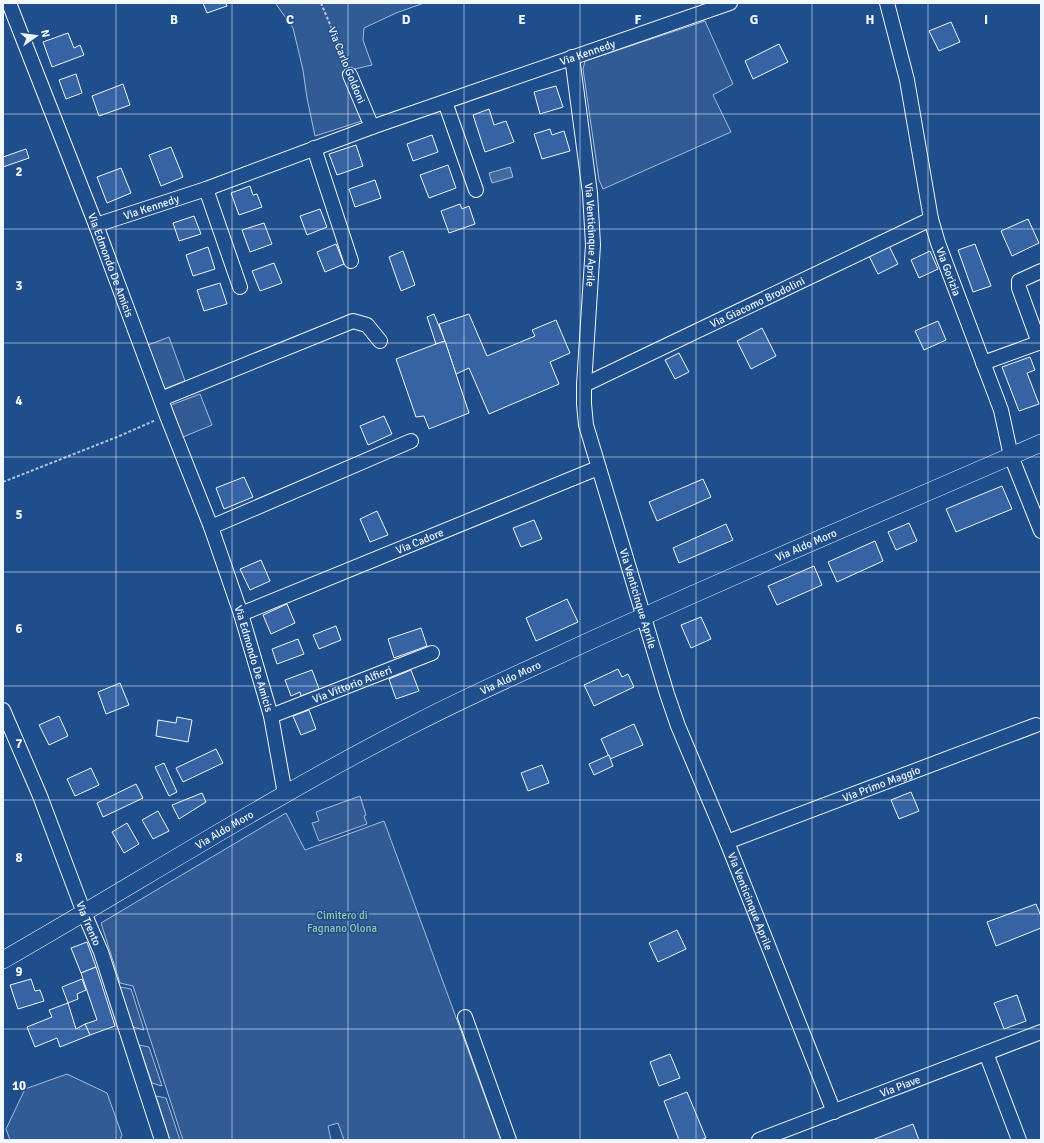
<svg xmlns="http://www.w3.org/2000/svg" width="1044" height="1143" font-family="Signika,sans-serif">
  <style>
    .built { fill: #305b95; stroke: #a8bbd7 }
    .water { fill: #446ba0; stroke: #a8bbd7 }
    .building { fill: #3563a3; stroke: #f2f6ff }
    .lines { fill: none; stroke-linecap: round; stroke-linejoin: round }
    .minor-casing { stroke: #f2f6ff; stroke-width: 16 }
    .major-casing { stroke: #f2f6ff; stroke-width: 18 }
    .path { stroke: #b3c4dc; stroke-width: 2; stroke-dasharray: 3 2; stroke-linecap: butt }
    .minor { stroke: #1f4e8c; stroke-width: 14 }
    .major { stroke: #1f4e8c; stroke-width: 17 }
    .grid { fill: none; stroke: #f2f6ff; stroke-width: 1; stroke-opacity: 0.55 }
    .labels { text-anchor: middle; stroke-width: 3; stroke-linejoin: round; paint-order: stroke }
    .street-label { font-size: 11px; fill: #f2f6ff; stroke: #1f4e8c }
    .park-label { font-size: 11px; fill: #97c8a6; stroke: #1f4e8c }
    .grid-label { font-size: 13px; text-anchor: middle; font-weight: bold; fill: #f2f6ff; stroke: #1f4e8c; stroke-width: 3; stroke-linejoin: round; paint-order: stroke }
  </style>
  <rect width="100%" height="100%" fill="#1f4e8c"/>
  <g class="built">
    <polygon points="277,3 424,3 396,13 364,28 363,40 372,65 342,72 362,121 315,136 307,98 303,70 293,28 276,4"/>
    <polygon points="705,21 733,84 713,95 731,132 603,189 599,180 583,69 585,61"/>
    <polygon points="169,337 185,381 164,389 148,345"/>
    <polygon points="200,394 212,425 183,437 171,405"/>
    <polygon points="360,796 366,815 364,816 367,824 319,841 312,823 319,821 316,812"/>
    <polygon points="286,813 305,850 384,821 501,1140 344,1140 338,1123 328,1126 331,1140 183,1140 133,986 120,983 101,923"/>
    <polygon points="120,987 131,989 144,1030 133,1027"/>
    <polygon points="139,1045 149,1047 162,1086 152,1083"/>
    <polygon points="67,1074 107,1093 122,1135 120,1140 10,1140 6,1129 25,1089"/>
    <polygon points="156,1096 166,1098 180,1140 170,1140"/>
  </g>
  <polygon class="water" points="510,167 513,177 492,183 489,173"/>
  <g class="building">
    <polygon points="203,3 226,3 227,6 207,13"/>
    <polygon points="951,22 960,42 939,51 929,31"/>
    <polygon points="68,33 74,48 80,45 84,55 52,67 43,42"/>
    <polygon points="779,44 788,62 753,79 745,61"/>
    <polygon points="76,74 82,93 66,99 59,80"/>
    <polygon points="123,84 130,105 99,116 92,96"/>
    <polygon points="556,86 563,107 540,114 534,92"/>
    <polygon points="489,109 494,125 506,121 514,142 485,152 473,115"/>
    <polygon points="550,129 552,135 564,131 570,151 542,159 534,134"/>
    <polygon points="432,135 438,152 413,161 407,144"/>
    <polygon points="356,145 363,166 337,175 329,154"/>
    <polygon points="171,147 183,177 161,186 149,155"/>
    <polygon points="26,149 29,158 3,167 3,157"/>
    <polygon points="448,165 456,188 429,198 420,175"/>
    <polygon points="121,168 131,193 107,203 97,177"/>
    <polygon points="375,180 381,198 355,207 349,189"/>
    <polygon points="250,186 253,195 257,194 262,207 239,215 231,193"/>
    <polygon points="460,204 462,209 469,206 475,224 449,233 441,211"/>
    <polygon points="320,209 327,227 307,235 300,216"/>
    <polygon points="194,216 201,234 179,241 173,223"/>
    <polygon points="1028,219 1039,243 1012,256 1001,231"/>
    <polygon points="264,223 272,244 250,252 242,230"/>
    <polygon points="336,244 344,264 325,272 317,252"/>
    <polygon points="975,244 991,286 973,292 958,250"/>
    <polygon points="889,246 898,264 878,274 869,256"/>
    <polygon points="208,247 215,269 193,276 186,255"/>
    <polygon points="403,251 415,285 401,291 389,257"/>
    <polygon points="930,251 938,269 919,278 911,260"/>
    <polygon points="274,263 282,283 260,291 252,271"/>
    <polygon points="220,283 227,304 204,311 197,290"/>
    <polygon points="434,314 445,341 436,344 427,317"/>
    <polygon points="469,314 487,356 535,336 532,330 556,320 570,353 550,362 559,384 489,414 469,368 456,374 439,324"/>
    <polygon points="938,321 946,340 924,350 915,331"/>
    <polygon points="762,328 776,356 751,369 737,341"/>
    <polygon points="445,341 469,413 429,429 424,416 416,417 396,359 436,344"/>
    <polygon points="679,353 689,372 675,379 665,360"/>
    <polygon points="1030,357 1035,370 1027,373 1039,404 1019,411 1002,367"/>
    <polygon points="384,416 392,434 368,445 360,426"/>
    <polygon points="244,477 253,497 224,509 216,488"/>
    <polygon points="703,479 711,497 657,521 649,502"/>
    <polygon points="1002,486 1012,509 956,532 946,509"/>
    <polygon points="377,511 388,535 370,542 360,519"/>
    <polygon points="534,520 542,539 521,547 513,528"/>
    <polygon points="909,523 917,541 896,550 888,532"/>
    <polygon points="726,524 733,540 679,563 673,548"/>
    <polygon points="875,541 883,561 837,582 828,562"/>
    <polygon points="261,560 270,581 250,590 240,569"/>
    <polygon points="814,566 822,585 777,605 768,586"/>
    <polygon points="567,599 578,622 536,641 526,618"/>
    <polygon points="287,604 295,623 271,634 263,615"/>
    <polygon points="701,617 711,639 691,648 681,625"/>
    <polygon points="336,626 341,640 319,649 313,635"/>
    <polygon points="421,628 427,646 394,658 388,639"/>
    <polygon points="298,639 304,654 277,664 272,649"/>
    <polygon points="618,669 622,677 628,674 634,687 594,706 584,685"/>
    <polygon points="312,670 319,689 301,696 300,692 291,696 285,680"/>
    <polygon points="411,670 419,691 396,699 389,679"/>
    <polygon points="120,683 129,705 106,714 98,692"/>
    <polygon points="309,710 316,729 301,735 293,716"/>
    <polygon points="59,716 68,736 49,745 39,725"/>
    <polygon points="177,717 192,720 188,742 156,736 158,720 176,723"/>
    <polygon points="634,724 643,745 610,759 601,739"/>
    <polygon points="216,749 223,763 183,782 176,768"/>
    <polygon points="609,755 613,766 594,775 589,764"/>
    <polygon points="164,763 177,792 169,796 155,767"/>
    <polygon points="542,765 549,783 528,791 521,773"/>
    <polygon points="91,768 99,785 75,796 67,779"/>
    <polygon points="136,784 143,798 103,817 97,803"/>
    <polygon points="911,792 919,811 899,819 891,800"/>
    <polygon points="202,793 206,802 179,819 172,805"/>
    <polygon points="158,811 169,831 153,839 142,820"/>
    <polygon points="127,823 139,844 124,853 112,832"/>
    <polygon points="1036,904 1041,916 1041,928 996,946 987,922"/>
    <polygon points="677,930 686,949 658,962 649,943"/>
    <polygon points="87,942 96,967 81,973 71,948"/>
    <polygon points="96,967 115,1026 90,1035 85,1024 97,1020 81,973"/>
    <polygon points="31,979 35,991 40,990 44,1001 18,1009 10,985"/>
    <polygon points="82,979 86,990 77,994 78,999 68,1003 62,987"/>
    <polygon points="1017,995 1026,1021 1004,1029 994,1003"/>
    <polygon points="68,1003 76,1029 85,1024 90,1035 60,1047 57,1038 35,1047 27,1027 52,1017 49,1010"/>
    <polygon points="670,1054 680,1078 659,1086 650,1062"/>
    <polygon points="687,1092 706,1138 701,1140 679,1140 664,1101"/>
    <polygon points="913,1124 919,1140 872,1140"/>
  </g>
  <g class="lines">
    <g class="minor-casing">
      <g id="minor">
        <path id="s1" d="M9,3l87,222 71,191 44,111 30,87 30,102 14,78"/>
        <path id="s2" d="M887,3l20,77 24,139 7,24 63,167 10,46 30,75"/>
        <path id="s3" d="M572,57l18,136 3,52 -9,140v19l2,21 81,269 11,32 49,116 107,270"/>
        <polyline points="350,75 372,127"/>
        <polyline points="445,102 476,190"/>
        <polyline points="314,148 351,261"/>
        <polyline points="206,189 240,287"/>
        <path id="s4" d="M96,225l110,-36 166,-62 358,-124"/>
        <polyline points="1039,343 1019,288 1019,281 1041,271"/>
        <polyline points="983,363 1041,342"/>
        <path id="s5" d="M584,385l347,-166"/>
        <polyline points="161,399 353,321 367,325 380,341"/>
        <polyline points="211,527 411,441"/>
        <path id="s6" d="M241,614l357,-146"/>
        <path id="s7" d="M3,710l37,86 44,117 17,39 61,188"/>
        <path id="s8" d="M271,716l161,-63"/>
        <path id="s9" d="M727,842l309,-117"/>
        <polyline points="465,1017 509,1140"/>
        <polyline points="986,1053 1019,1140"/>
        <path id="s10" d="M759,1140l282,-108"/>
      </g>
    </g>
    <g class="major-casing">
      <g id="major">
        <path id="s11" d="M3,960c138,-79 273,-166 415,-238 45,-23 91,-44 137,-65 160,-75 324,-143 486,-214"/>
      </g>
    </g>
    <g class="path">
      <polyline points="321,3 346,63"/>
      <polyline points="3,482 117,437 156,420"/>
    </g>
    <use href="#minor" class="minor"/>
    <use href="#major" class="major"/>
  </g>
  <path class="grid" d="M116,3v1137M232,3v1137M348,3v1137M464,3v1137M580,3v1137M696,3v1137M812,3v1137M928,3v1137M3,114h1038M3,229h1038M3,343h1038M3,457h1038M3,572h1038M3,686h1038M3,800h1038M3,914h1038M3,1029h1038"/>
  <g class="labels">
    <g class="street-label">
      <text dy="4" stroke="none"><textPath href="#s4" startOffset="521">Via Kennedy</textPath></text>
      <text transform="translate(347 65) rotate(68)" y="4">Via Carlo Goldoni</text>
      <text dy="4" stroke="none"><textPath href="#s4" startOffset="58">Via Kennedy</textPath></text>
      <text dy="4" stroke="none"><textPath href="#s3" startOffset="179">Via Venticinque Aprile</textPath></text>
      <text dy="4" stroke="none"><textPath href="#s1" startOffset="281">Via Edmondo De Amicis</textPath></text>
      <text dy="4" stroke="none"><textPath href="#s2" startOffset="276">Via Gorizia</textPath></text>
      <text dy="4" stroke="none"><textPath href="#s5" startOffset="192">Via Giacomo Brodolini</textPath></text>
      <text dy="4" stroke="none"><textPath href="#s6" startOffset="193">Via Cadore</textPath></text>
      <text dy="4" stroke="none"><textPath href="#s11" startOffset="905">Via Aldo Moro</textPath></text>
      <text dy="4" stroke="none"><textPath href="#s3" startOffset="551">Via Venticinque Aprile</textPath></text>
      <text dy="4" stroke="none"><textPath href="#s1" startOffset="700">Via Edmondo De Amicis</textPath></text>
      <text dy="4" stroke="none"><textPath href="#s11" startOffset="581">Via Aldo Moro</textPath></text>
      <text dy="4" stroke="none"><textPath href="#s8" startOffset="87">Via Vittorio Alfieri</textPath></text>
      <text dy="4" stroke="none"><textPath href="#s9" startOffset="165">Via Primo Maggio</textPath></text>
      <text dy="4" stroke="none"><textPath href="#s11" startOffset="257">Via Aldo Moro</textPath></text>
      <text dy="4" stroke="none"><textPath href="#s3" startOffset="874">Via Venticinque Aprile</textPath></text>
      <text dy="4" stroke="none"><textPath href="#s7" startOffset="230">Via Trento</textPath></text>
      <text dy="4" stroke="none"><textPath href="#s10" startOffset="151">Via Piave</textPath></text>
    </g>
    <g class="park-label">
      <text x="342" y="919">Cimitero di<tspan x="342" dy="13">Fagnano Olona</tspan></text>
    </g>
  </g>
  <g class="grid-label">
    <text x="174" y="24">B</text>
    <text x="290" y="24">C</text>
    <text x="406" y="24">D</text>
    <text x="522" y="24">E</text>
    <text x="638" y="24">F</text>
    <text x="754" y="24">G</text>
    <text x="870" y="24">H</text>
    <text x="986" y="24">I</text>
    <text x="19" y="176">2</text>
    <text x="19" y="290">3</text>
    <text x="19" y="405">4</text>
    <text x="19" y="519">5</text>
    <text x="19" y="633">6</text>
    <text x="19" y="748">7</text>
    <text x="19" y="862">8</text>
    <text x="19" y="976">9</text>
    <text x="19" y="1090">10</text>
  </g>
  <rect width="1044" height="1143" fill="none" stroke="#f2f6ff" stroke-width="8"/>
  <g transform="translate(36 36) rotate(76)" stroke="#1f4e8c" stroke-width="3" paint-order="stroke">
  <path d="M0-3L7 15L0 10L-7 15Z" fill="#f2f6ff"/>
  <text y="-6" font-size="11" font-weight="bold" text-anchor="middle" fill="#f2f6ff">N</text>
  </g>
</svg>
